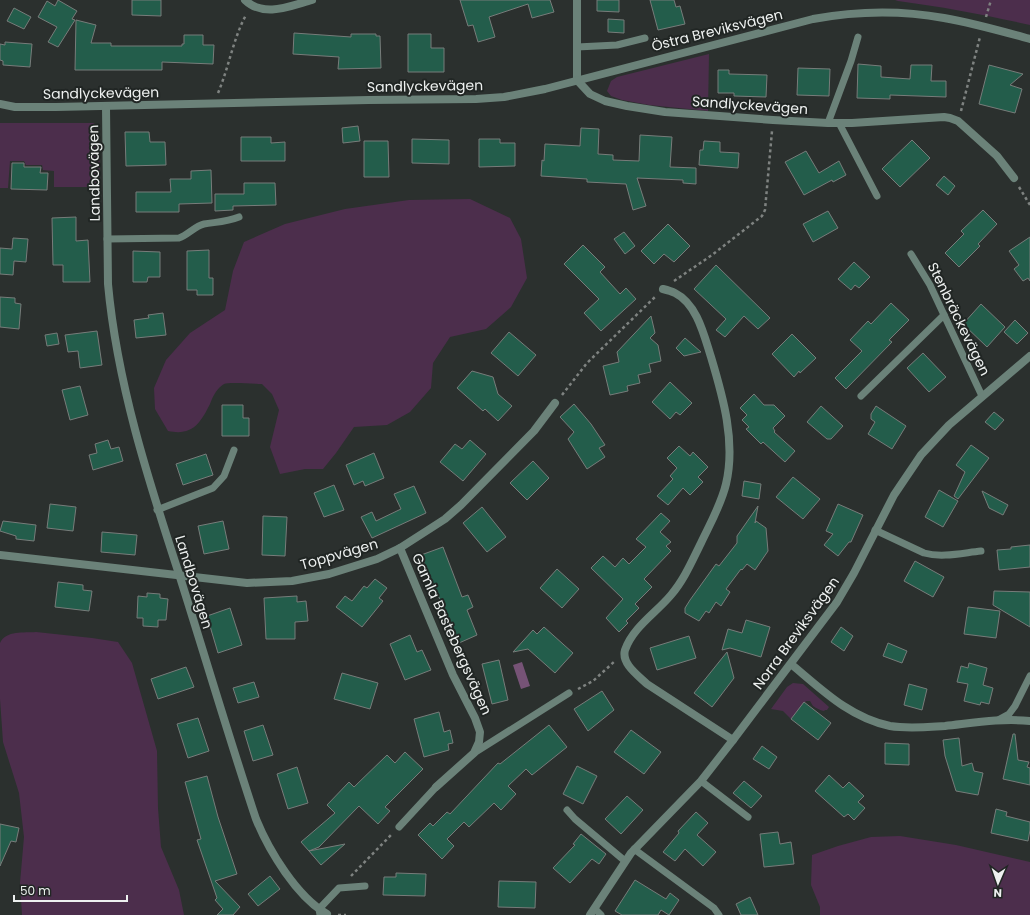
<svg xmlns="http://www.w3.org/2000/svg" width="1030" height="915" font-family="Poppins,sans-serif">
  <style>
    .green { fill: #4c2e4c }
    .water { fill: #765376 }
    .building { fill: #235d4b; stroke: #777c7a }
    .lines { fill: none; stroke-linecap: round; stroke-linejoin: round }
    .path { stroke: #7f8381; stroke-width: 2.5; stroke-dasharray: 3 3; stroke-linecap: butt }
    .service { stroke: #6b8279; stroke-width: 7 }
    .minor { stroke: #6b8279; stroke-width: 8 }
    .labels { text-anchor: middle; stroke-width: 4; stroke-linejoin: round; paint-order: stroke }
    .street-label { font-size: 14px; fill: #edf0ef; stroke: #212624 }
  </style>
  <rect width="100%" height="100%" fill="#2b302e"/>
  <g class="green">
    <path d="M895,0h135v25c-45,-10 -86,-18 -132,-24z"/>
    <polygon points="709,54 708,111 649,105 622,100 611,96 607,91 611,81 617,77"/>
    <polygon points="0,123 94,123 99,131 100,186 98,187 54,187 54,171 43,170 42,165 26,165 24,161 10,161 8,188 0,188"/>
    <path d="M470,199l40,19 11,21 6,39 -16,29 -25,22 -36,8 -17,26 -2,25 -21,24 -23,13 -33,2 -18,26 -13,16h-18l-25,5 -10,-27 9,-37 -7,-16 -10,-10c-7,0 -33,-2 -38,0 -7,4 -11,12 -14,20 -10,20 -18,32 -42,27l-13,-22 -1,-21 12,-28 24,-27 35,-23 8,-39 11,-29 41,-18 60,-15 64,-9z"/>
    <path d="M36,632l56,6 26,4 14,21 25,88 1,57 3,39 18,43 5,25h-162l-2,-32 4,-46 -5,-44 -16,-51 -3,-43v-56c6,-13 24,-10 36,-11z"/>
    <path d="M793,683l10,1 26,23 -2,3h-2l-1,1c-2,0 -8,-3 -11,-5l-3,-5h-4l-15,18 -8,-8 -12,-2 16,-22z"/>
    <polygon points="900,836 956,845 1030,862 1030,915 820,915 820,907 811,885 812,855 838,846 871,837"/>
  </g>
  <polygon class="water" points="522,662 530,686 521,689 513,665"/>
  <g class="building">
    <polygon points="58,0 77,11 72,19 75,20 58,47 48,42 57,27 38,17 47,1 55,6"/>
    <polygon points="132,0 161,0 161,16 132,15"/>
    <polygon points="460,0 550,0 554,12 532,18 528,4 489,17 495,37 478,42 473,25 468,26"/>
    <polygon points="597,0 619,0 619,12 597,11"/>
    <polygon points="650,0 674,0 676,7 680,6 685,24 658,30"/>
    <polygon points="14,8 31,17 24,29 7,21"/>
    <polygon points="608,19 624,20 624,33 608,32"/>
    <polygon points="76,20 96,25 91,43 111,43 111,46 182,46 182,44 184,44 184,35 203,35 203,45 214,45 213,64 162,62 162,70 75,70"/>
    <polygon points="294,33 351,37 351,34 376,34 376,36 380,36 381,68 338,69 339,57 293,54"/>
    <polygon points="408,34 431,34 431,48 444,48 444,72 408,72"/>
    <polygon points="5,42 32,44 30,67 3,65 3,61 0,60 0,44 5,45"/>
    <polygon points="858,64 881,66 881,77 910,79 911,65 932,65 931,81 946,81 946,97 890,95 890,99 857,98"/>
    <polygon points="989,65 1023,74 1010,85 1022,89 1015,113 979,104"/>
    <polygon points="798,68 830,69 829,96 797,95"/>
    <polygon points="718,70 729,70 729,74 767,75 766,97 734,96 734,93 718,93"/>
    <polygon points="358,126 360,141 343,143 342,128"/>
    <polygon points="581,128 599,129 598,154 613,155 613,160 639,161 640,135 672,137 670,167 696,168 696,184 683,183 683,180 637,178 646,206 633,210 626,184 587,182 587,179 541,176 542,160 544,161 545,144 580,146"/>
    <polygon points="125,132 149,132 150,142 165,142 166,165 126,166"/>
    <polygon points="241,137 271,137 271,143 285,142 285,161 241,161"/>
    <polygon points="412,139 449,140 449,164 412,163"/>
    <polygon points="479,139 500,139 500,143 515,143 515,166 479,167"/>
    <polygon points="912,140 930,158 900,187 882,169"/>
    <polygon points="364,141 388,141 389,177 364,177"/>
    <polygon points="704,141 720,142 720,152 739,153 738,168 699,165 700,150 703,150"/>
    <polygon points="806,151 819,173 839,161 846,175 833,182 832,180 804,195 785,162"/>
    <polygon points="12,163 24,163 24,167 41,167 40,173 48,173 47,190 11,189"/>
    <polygon points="211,170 212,203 179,204 179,212 136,212 136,192 171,192 170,179 191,179 191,171"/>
    <polygon points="944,176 955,186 948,195 936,185"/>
    <polygon points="244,183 275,183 276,205 233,206 233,210 215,211 215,194 244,194"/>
    <polygon points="983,210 997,224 978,244 980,246 959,267 945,253 964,234 961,231"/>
    <polygon points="828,211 838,228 813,242 803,224"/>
    <polygon points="76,217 76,241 88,240 90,282 63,282 63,265 53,265 52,218"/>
    <polygon points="668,224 690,246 674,262 664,254 654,264 641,251"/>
    <polygon points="624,232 635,246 625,254 614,239"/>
    <polygon points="1030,237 1030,281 1028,278 1023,281 1014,269 1019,265 1009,251"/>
    <polygon points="13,238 28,239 26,262 14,261 13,275 0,274 0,248 12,249"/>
    <polygon points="583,245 605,267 600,272 620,294 626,288 636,299 601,331 584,313 599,299 564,264"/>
    <polygon points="209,250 209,278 213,278 213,295 197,295 197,290 187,290 187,251"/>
    <polygon points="133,251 160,252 160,277 148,277 147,282 133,282"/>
    <polygon points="854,262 870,277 859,288 855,285 851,290 838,279"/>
    <polygon points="716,265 770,318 758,329 744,316 725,337 716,330 726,319 694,289"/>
    <polygon points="0,297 15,298 15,303 21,304 19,329 0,327"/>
    <polygon points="891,303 909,320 889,340 892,342 846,389 835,378 862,351 850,340 868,321 871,324"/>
    <polygon points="981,304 1005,327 987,347 963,324"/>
    <polygon points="163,313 166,335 136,338 134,320 149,318 148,315"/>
    <polygon points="651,316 655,333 650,338 658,345 661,361 649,364 651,372 638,375 640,383 627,386 628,391 610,395 603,366 619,362 617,352"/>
    <polygon points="1015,320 1028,333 1017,344 1004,332"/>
    <polygon points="97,331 102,365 80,368 78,351 68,352 65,335"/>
    <polygon points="509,332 536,355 518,376 491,353"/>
    <polygon points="57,333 59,344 47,346 45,335"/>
    <polygon points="792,334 816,358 800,373 799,371 794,377 772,354"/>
    <polygon points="685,338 701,352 684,356 676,348"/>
    <polygon points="923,353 946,377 929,392 907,368"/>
    <polygon points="472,371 493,377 498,394 512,406 498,421 485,409 483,411 457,388"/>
    <polygon points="670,382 692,403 680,415 676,412 670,419 652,402"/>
    <polygon points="80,386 88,415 70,420 62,390"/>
    <polygon points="754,394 764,405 774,405 785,416 773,428 775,431 774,432 795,451 785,462 763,442 761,444 746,429 749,427 742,420 747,415 740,408"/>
    <polygon points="574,404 591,424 605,445 599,448 605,457 587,469 568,439 574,432 560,417"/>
    <polygon points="222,405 243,405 243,418 249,418 249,436 222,436"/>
    <polygon points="821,406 843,426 831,439 827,439 807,422"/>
    <polygon points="876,406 906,426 892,449 868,434 875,422 871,419 871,414"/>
    <polygon points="994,412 1004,420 995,430 985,422"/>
    <polygon points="108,440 111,449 119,447 123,461 93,470 89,455 97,453 95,444"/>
    <polygon points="470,440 486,454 463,481 440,462 455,444 462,449"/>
    <polygon points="971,445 989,458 958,499 954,496 965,472 956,465"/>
    <polygon points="679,446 690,456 693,452 708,467 698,477 703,482 690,495 683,488 668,505 657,496 673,479 670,476 677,468 667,458"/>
    <polygon points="374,453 384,478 365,486 363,481 354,485 346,465"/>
    <polygon points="206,454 213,475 183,485 176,464"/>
    <polygon points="533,461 549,478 527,500 510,483"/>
    <polygon points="793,477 820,499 803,519 776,497"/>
    <polygon points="744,481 761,484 759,499 742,496"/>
    <polygon points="334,485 344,510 324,517 314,493"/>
    <polygon points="414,486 426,513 372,538 361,517 372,512 376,521 401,509 394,494"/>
    <polygon points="939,490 958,501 943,527 925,517"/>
    <polygon points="982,491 1008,505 1003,515 989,508"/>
    <polygon points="50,504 76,507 73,531 47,528"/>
    <polygon points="838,504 863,515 851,542 849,542 838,556 824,545 833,534 826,531"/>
    <polygon points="758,506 755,523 756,521 766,528 768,551 755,570 747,564 742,570 741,569 726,589 730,592 721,606 716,602 709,613 706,611 699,621 685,613 685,608 690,600 716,564 719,566 737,543 737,536"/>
    <polygon points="482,507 506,537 487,552 463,523"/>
    <polygon points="661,513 670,521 660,532 671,542 666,546 671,551 644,579 652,587 635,604 639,608 626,621 628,623 619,632 606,618 623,599 591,568 603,556 615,567 623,558 629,564 646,547 636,539"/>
    <polygon points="263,516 287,517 285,556 262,555"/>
    <polygon points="3,521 36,525 34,541 16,539 16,536 0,531"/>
    <polygon points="223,521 229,549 204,554 198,526"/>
    <polygon points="102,532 137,535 135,555 101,552"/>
    <polygon points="1030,545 1030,567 999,570 997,550 1011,549 1011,547"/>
    <polygon points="443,547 462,597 468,595 473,607 467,610 477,635 459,643 437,593 436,593 421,555"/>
    <polygon points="915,561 944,577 933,597 904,581"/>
    <polygon points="557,569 579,589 562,608 540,588"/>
    <polygon points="375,579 387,588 379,598 383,601 362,627 336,607 345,596 352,601 364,586 367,588"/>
    <polygon points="58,582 83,585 83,590 92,591 89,611 55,607"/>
    <polygon points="994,591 1030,592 1030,627 993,605"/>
    <polygon points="147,593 160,594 160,598 168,599 166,620 158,620 158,627 143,626 143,618 137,618 138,596 147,597"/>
    <polygon points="297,596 297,602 306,601 308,621 295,622 295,639 266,639 264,598"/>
    <polygon points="968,607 1000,611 996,638 964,634"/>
    <polygon points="230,608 242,645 218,653 207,616"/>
    <polygon points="746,620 770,627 761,657 730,648 722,650 728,629 742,633"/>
    <polygon points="544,627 573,653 555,673 528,649 513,652 533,630 537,634"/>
    <polygon points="841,627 853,636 844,651 831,642"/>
    <polygon points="410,635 417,652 422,650 431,670 405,680 390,644"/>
    <polygon points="689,636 696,658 657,670 650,648"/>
    <polygon points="888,643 907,651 902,663 883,656"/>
    <polygon points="727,652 734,678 712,707 694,693"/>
    <polygon points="499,660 508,700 492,704 482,664"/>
    <polygon points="969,663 987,668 983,685 993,688 989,704 981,702 980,705 964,701 968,684 957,682 961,666 968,668"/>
    <polygon points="186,667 194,687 158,699 151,679"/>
    <polygon points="342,673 378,683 370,709 334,699"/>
    <polygon points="254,682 259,697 238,703 233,688"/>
    <polygon points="909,684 927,689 922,710 904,705"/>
    <polygon points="602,691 614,710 588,731 574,709"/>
    <polygon points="804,702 831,723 818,740 791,719"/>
    <polygon points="439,712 444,732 450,730 453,743 448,744 449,750 424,757 414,719"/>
    <polygon points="198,718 209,751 188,758 177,724"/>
    <polygon points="263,725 273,755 253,761 244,731"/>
    <polygon points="549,725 567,747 532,775 526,769 508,786 516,794 501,810 494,803 469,827 464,822 447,839 454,846 442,859 418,835 430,823 433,826 447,812 450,814 498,763 500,764"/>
    <polygon points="631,730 661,752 644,774 614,752"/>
    <polygon points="1013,734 1015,734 1018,760 1029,762 1027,767 1030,768 1030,785 1003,779"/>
    <polygon points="959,738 962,766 972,763 974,771 983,773 978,795 956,791 945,756 943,740"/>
    <polygon points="885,743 909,744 909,765 885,764"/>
    <polygon points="762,746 777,757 769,769 753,759"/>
    <polygon points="405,752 423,769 385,807 390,811 378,824 359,806 319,847 309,851 301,842 335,813 327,805 349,782 354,787 387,755 395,763"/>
    <polygon points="577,766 597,776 583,804 563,794"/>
    <polygon points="297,767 308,803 288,809 277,774"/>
    <polygon points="829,775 843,788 849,782 864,796 858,802 865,808 854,820 848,814 844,817 815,791"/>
    <polygon points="207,776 218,817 237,874 215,881 240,907 233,915 217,915 223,909 215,900 217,898 197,840 201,839 185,782"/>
    <polygon points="744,781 762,796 751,808 733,793"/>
    <polygon points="627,796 643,810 621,834 605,819"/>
    <polygon points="996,809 1007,812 1006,816 1030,822 1030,830 1028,841 991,833"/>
    <polygon points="696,812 708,823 697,835 716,852 703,866 685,849 675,861 663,852 679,833 678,831"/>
    <polygon points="0,824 19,828 16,842 11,841 0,866"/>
    <polygon points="778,832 780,844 791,842 794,864 764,867 760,834"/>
    <polygon points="581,834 606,854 599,864 592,859 570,883 553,868 575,845 573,844"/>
    <polygon points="345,844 321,865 309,851"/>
    <polygon points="396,873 426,874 425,896 383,895 384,877 396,877"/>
    <polygon points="270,876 280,889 258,906 248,894"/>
    <polygon points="635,880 666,899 670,893 679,900 669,915 661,910 658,915 622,915 615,911"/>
    <polygon points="499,881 536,882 535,908 498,907"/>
    <polygon points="750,897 758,915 741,915 736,904"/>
  </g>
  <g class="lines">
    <g class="path">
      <polyline points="986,17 991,0"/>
      <path d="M218,93c11,-26 15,-54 28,-78"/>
      <polyline points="961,111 980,37"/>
      <polyline points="1019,187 1030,205"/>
      <polyline points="674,281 712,255 762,216 765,210 772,131"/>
      <polyline points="562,395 587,363 656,296"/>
      <polyline points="578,689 593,681 615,661"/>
      <polyline points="351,876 392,834"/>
      <polyline points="338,915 346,915"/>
    </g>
    <g class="service">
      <polyline points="577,47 617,45 645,38"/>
      <polyline points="828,123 851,61 858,37"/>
      <polyline points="839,123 877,196"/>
      <path d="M107,239l72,-1c9,-3 16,-12 25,-14 12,-2 23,-2 35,-7"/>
      <polyline points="911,254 930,285 982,396"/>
      <polyline points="861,396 944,315"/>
      <polyline points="157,510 213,488 224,476 234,450"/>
      <path d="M875,530l49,23c18,5 38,0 57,-2"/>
      <polyline points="998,720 1009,714 1015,706 1030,676"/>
      <polyline points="474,753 569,693"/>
      <polyline points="701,781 748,817"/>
      <polyline points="567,810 575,819 625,861"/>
      <polyline points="399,827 436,787"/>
      <polyline points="634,849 714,908 719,915"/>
      <polyline points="595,909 601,915"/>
      <polyline points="320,915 319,909 339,888 365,886"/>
    </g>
    <g class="minor">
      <path d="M245,0c19,18 45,6 67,0"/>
      <polyline points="577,0 577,80"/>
      <polyline points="577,80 590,94 605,101 627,106 665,112 773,120 828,123 852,123 944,117 950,118 958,121 997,156 1014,178"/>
      <path d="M0,104l15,3h41l313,-7 107,-1 28,-2 41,-8 268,-70c43,-8 87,-9 131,-1 29,5 57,13 86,21"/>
      <path d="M106,107l2,177c9,99 40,195 71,290 26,82 50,164 77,245 13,32 41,78 71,95"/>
      <path d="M663,289c4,1 8,2 12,4 22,11 29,42 36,64 12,40 25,85 15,127 -5,21 -16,40 -25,59 -9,18 -17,37 -30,52 -15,18 -38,32 -46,55 -4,14 14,26 22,34l86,56"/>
      <polyline points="400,548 453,675 475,718 480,732 479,742 474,753 436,787"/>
      <polyline points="0,555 247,583 292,581 329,574 377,559 400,548 445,519 461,505 534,431 555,403"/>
      <path d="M791,664c30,25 59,54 99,62 18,3 37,1 55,0 28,-3 56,-8 85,-5"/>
      <polyline points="590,915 631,853 701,781 733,740 837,602 854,573 894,495 921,455 949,425 1030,356"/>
    </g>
  </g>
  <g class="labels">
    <g class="street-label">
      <text transform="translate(717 30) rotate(-14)" y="5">Östra Breviksvägen</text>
      <text transform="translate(425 86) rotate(-1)" y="5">Sandlyckevägen</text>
      <text transform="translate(101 93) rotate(-1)" y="5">Sandlyckevägen</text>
      <text transform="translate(750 105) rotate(4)" y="5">Sandlyckevägen</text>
      <text transform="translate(94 173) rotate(-91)" y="5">Landbovägen</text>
      <text transform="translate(959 319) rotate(64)" y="5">Stenbräckevägen</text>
      <text transform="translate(339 554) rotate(-16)" y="5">Toppvägen</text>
      <text transform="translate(194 582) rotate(73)" y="5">Landbovägen</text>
      <text transform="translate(796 633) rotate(-54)" y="5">Norra Breviksvägen</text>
      <text transform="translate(452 634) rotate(66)" y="5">Gamla Bastebergsvägen</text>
    </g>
  </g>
  <g transform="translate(998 883) rotate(182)" stroke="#212624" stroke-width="3" paint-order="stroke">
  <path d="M0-3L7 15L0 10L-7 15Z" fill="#edf0ef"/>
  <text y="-6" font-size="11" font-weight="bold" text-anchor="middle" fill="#edf0ef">N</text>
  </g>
  <path d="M14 895v6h113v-6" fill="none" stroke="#edf0ef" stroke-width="2"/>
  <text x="20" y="895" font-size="12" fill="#edf0ef" stroke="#212624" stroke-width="3" paint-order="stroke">50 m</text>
</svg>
